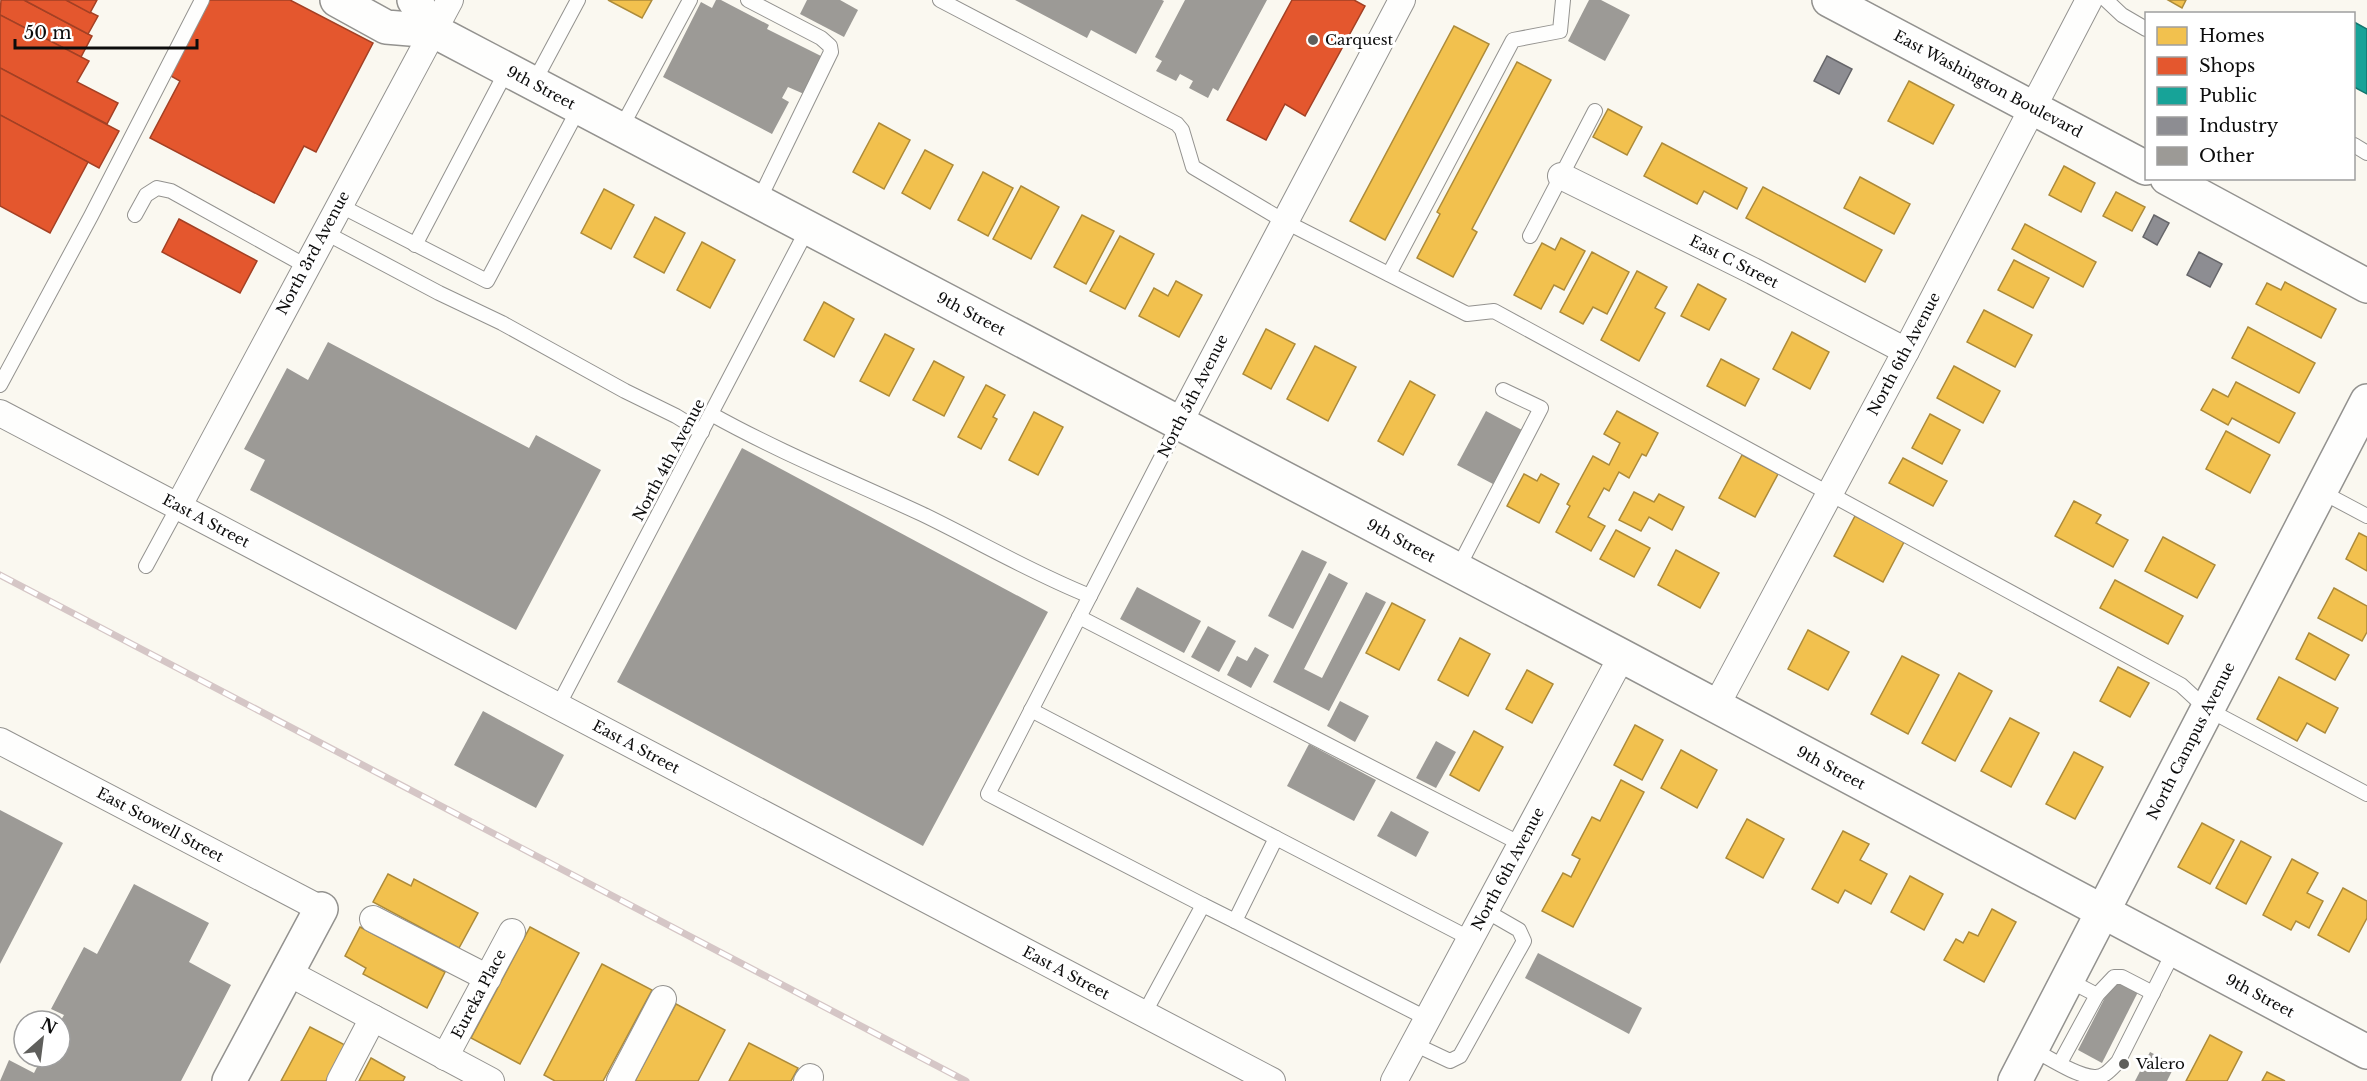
<svg xmlns="http://www.w3.org/2000/svg" width="2367" height="1081" font-family="'Libre Baskerville',serif">
  <style>
    .homes { fill: #f2c14e; stroke: #ad8b3a; stroke-width: 1.5 }
    .shops { fill: #e4572e; stroke: #a34024; stroke-width: 1.5 }
    .public { fill: #17a398; stroke: #14766e; stroke-width: 1.5 }
    .industry { fill: #8d8d92; stroke: #66666a; stroke-width: 1.5 }
    .building { fill: #9c9a96 }
    .lines { fill: none; stroke-linecap: round; stroke-linejoin: round }
    .service-casing { stroke: #93928f; stroke-width: 16 }
    .minor-casing { stroke: #93928f; stroke-width: 28 }
    .tertiary-casing { stroke: #93928f; stroke-width: 36 }
    .service { stroke: #fefefd; stroke-width: 14 }
    .minor { stroke: #fefefd; stroke-width: 26 }
    .tertiary { stroke: #fefefd; stroke-width: 33 }
    .rail-casing { stroke: #d5c6c6; stroke-width: 7 }
    .rail { stroke: #fff; stroke-width: 4.5; stroke-dasharray: 14; stroke-linecap: butt }
    .poi-dot { fill: #5f5f5c; stroke: #fff; stroke-width: 2 }
    .labels { text-anchor: middle; stroke-width: 6; stroke-linejoin: round; paint-order: stroke }
    .poi-label { font-size: 15px; fill: #0c0c0c; stroke: #fff; text-anchor: start }
    .street-label { font-size: 15px; fill: #0c0c0c; stroke: #fff }
  </style>
  <rect width="100%" height="100%" fill="#faf8f0"/>
  <g class="homes">
    <polygon points="608,0 652,0 642,18"/>
    <polygon points="2168,0 2186,0 2182,8"/>
    <polygon points="1454,26 1489,44 1385,240 1350,221"/>
    <polygon points="1517,62 1551,80 1472,229 1477,232 1453,277 1417,258 1440,214 1437,212"/>
    <polygon points="1909,81 1954,105 1933,144 1888,121"/>
    <polygon points="1608,109 1642,127 1627,155 1593,137"/>
    <polygon points="879,123 910,140 884,189 853,172"/>
    <polygon points="1662,143 1747,188 1737,209 1704,191 1697,204 1644,176"/>
    <polygon points="925,150 953,165 930,209 902,193"/>
    <polygon points="2064,166 2095,183 2081,212 2049,195"/>
    <polygon points="983,172 1013,188 988,236 958,220"/>
    <polygon points="1860,177 1910,204 1894,234 1844,208"/>
    <polygon points="1021,186 1059,207 1031,259 993,239"/>
    <polygon points="1763,187 1882,250 1865,282 1746,218"/>
    <polygon points="604,189 634,205 611,249 581,233"/>
    <polygon points="2116,192 2145,207 2132,231 2103,216"/>
    <polygon points="1082,215 1114,231 1086,284 1054,267"/>
    <polygon points="655,217 685,233 664,273 634,257"/>
    <polygon points="2025,224 2096,262 2083,287 2012,249"/>
    <polygon points="1120,236 1154,254 1125,309 1090,291"/>
    <polygon points="1561,238 1585,251 1564,290 1554,285 1541,309 1514,295 1542,243 1555,250"/>
    <polygon points="702,242 735,260 710,308 677,290"/>
    <polygon points="1592,252 1629,272 1607,314 1593,307 1583,324 1560,312"/>
    <polygon points="2014,260 2049,278 2033,308 1998,290"/>
    <polygon points="1637,271 1667,287 1655,308 1665,313 1639,361 1601,340"/>
    <polygon points="1176,281 1202,295 1179,337 1139,316 1154,288 1168,296"/>
    <polygon points="2285,282 2336,309 2321,338 2256,304 2267,283 2281,290"/>
    <polygon points="1698,284 1726,299 1709,330 1681,316"/>
    <polygon points="824,302 854,319 834,357 804,340"/>
    <polygon points="1984,310 2032,335 2015,367 1967,342"/>
    <polygon points="2248,327 2315,363 2299,393 2232,358"/>
    <polygon points="1266,329 1295,344 1271,389 1243,374"/>
    <polygon points="1792,332 1829,352 1810,389 1773,369"/>
    <polygon points="885,334 914,349 889,396 860,381"/>
    <polygon points="1315,346 1356,367 1328,421 1287,399"/>
    <polygon points="1721,359 1759,379 1745,406 1707,386"/>
    <polygon points="934,361 964,377 944,416 913,400"/>
    <polygon points="1954,366 2000,391 1983,423 1937,398"/>
    <polygon points="1410,381 1435,395 1403,455 1378,441"/>
    <polygon points="2236,382 2295,413 2279,443 2232,418 2228,425 2201,410 2213,389 2228,397"/>
    <polygon points="986,385 1005,395 993,417 997,419 981,449 958,437"/>
    <polygon points="1617,411 1658,433 1646,456 1642,454 1629,478 1619,472 1609,491 1604,488 1588,517 1605,526 1591,551 1556,532 1570,506 1567,504 1593,456 1609,465 1620,443 1604,434"/>
    <polygon points="1034,412 1063,427 1038,475 1009,460"/>
    <polygon points="1930,414 1960,430 1942,464 1912,448"/>
    <polygon points="2226,431 2270,455 2250,493 2206,469"/>
    <polygon points="1742,455 1778,474 1755,517 1719,498"/>
    <polygon points="1903,458 1947,481 1933,506 1889,483"/>
    <polygon points="1524,474 1537,481 1541,474 1559,484 1539,523 1507,506"/>
    <polygon points="1634,492 1654,502 1659,494 1684,507 1672,530 1649,517 1641,531 1619,520"/>
    <polygon points="2074,501 2101,515 2096,523 2128,540 2113,567 2055,536"/>
    <polygon points="1855,516 1904,542 1883,582 1834,556"/>
    <polygon points="1616,530 1650,548 1634,577 1600,559"/>
    <polygon points="2359,533 2367,537 2367,571 2346,559"/>
    <polygon points="2163,537 2215,565 2197,598 2145,571"/>
    <polygon points="1676,550 1719,573 1700,608 1658,585"/>
    <polygon points="2115,580 2183,616 2168,644 2100,608"/>
    <polygon points="2334,588 2367,606 2367,632 2362,641 2318,618"/>
    <polygon points="1392,603 1425,620 1399,670 1366,653"/>
    <polygon points="1808,630 1849,652 1828,690 1788,669"/>
    <polygon points="2309,633 2349,655 2335,680 2296,659"/>
    <polygon points="1460,638 1490,654 1468,696 1438,680"/>
    <polygon points="1902,656 1939,675 1908,734 1871,714"/>
    <polygon points="2118,667 2149,683 2130,717 2100,701"/>
    <polygon points="1527,670 1553,684 1532,723 1506,709"/>
    <polygon points="1959,673 1992,691 1955,761 1922,743"/>
    <polygon points="2279,677 2338,708 2325,733 2307,723 2297,741 2257,719"/>
    <polygon points="2010,718 2039,733 2011,787 1981,771"/>
    <polygon points="1635,725 1663,740 1642,780 1614,765"/>
    <polygon points="1474,731 1503,747 1479,791 1450,775"/>
    <polygon points="1681,750 1717,770 1697,808 1661,788"/>
    <polygon points="2074,752 2103,767 2075,819 2046,804"/>
    <polygon points="1621,780 1644,792 1573,927 1542,911 1563,873 1571,877 1580,859 1572,855 1592,817 1600,821"/>
    <polygon points="1747,819 1784,839 1763,878 1726,858"/>
    <polygon points="2202,823 2234,840 2210,884 2178,867"/>
    <polygon points="1843,831 1869,844 1860,860 1887,874 1871,904 1845,890 1838,903 1812,889"/>
    <polygon points="2241,841 2271,857 2246,904 2216,888"/>
    <polygon points="2292,859 2318,873 2307,893 2323,901 2309,928 2296,921 2291,930 2263,915"/>
    <polygon points="388,874 411,886 414,879 478,913 459,948 373,902"/>
    <polygon points="1910,876 1943,894 1924,930 1891,912"/>
    <polygon points="2343,888 2367,901 2367,918 2349,952 2318,935"/>
    <polygon points="1992,909 2016,922 1984,982 1944,960 1956,939 1963,943 1969,932 1978,936"/>
    <polygon points="360,927 445,972 427,1008 363,974 366,968 345,956"/>
    <polygon points="530,927 579,953 520,1064 471,1038"/>
    <polygon points="602,964 652,990 603,1081 555,1081 544,1075"/>
    <polygon points="676,1004 725,1030 698,1081 635,1081"/>
    <polygon points="310,1027 345,1045 326,1081 281,1081"/>
    <polygon points="2210,1035 2242,1052 2227,1081 2186,1081"/>
    <polygon points="749,1043 798,1068 791,1081 729,1081"/>
    <polygon points="371,1058 405,1077 403,1081 359,1081"/>
    <polygon points="2267,1072 2285,1081 2262,1081"/>
  </g>
  <g class="shops">
    <polygon points="1,0 24,0 92,36 81,57 0,15"/>
    <polygon points="24,0 66,0 98,16 88,34"/>
    <polygon points="66,0 97,0 90,13"/>
    <polygon points="208,0 290,0 373,43 316,152 304,146 274,203 150,138 180,81 169,75"/>
    <polygon points="1292,0 1354,0 1365,6 1305,116 1285,104 1266,140 1227,120"/>
    <polygon points="0,15 89,61 77,82 118,103 107,124 0,68"/>
    <polygon points="0,68 119,131 99,168 0,115"/>
    <polygon points="0,115 88,162 50,233 0,206"/>
    <polygon points="179,219 257,261 240,293 162,252"/>
  </g>
  <polygon class="public" points="2354,22 2367,29 2367,94 2354,87"/>
  <g class="industry">
    <polygon points="1827,56 1852,69 1839,94 1814,81"/>
    <polygon points="2154,215 2169,223 2157,245 2143,237"/>
    <polygon points="2199,252 2222,264 2210,287 2187,275"/>
  </g>
  <g class="building">
    <polygon points="716,0 721,0 769,25 767,29 823,57 804,94 788,87 782,98 789,102 772,134 663,77 701,2 712,8"/>
    <polygon points="807,0 840,0 858,10 844,37 800,14"/>
    <polygon points="1015,0 1162,0 1164,1 1136,54 1091,30 1087,38"/>
    <polygon points="1185,0 1267,0 1218,91 1213,88 1208,98 1189,88 1193,81 1180,74 1176,81 1156,71 1162,61 1155,57"/>
    <polygon points="1589,0 1601,0 1630,15 1605,61 1568,41"/>
    <polygon points="328,342 529,448 536,435 601,470 516,630 250,490 265,460 244,449 287,368 308,380"/>
    <polygon points="1486,411 1522,430 1493,484 1457,465"/>
    <polygon points="742,448 1048,612 923,846 617,682"/>
    <polygon points="1302,550 1327,562 1293,629 1268,616"/>
    <polygon points="1329,573 1348,583 1304,669 1322,678 1366,592 1386,602 1329,711 1273,682"/>
    <polygon points="1137,587 1201,621 1184,653 1120,619"/>
    <polygon points="1208,626 1236,641 1219,672 1191,657"/>
    <polygon points="1255,647 1269,655 1251,688 1227,675 1237,656 1247,661"/>
    <polygon points="1340,701 1369,716 1355,742 1327,726"/>
    <polygon points="483,711 564,755 536,808 454,765"/>
    <polygon points="1436,741 1456,752 1436,788 1416,778"/>
    <polygon points="1309,744 1376,780 1354,821 1287,786"/>
    <polygon points="0,810 63,843 0,964"/>
    <polygon points="1391,811 1429,832 1416,857 1377,836"/>
    <polygon points="134,884 209,923 189,962 231,985 181,1081 0,1081 9,1060 34,1073 42,1057 60,1057 60,1022 64,1015 51,1009 84,947 97,954"/>
    <polygon points="1538,953 1642,1008 1629,1034 1525,978"/>
    <polygon points="2114,980 2138,992 2102,1063 2078,1050"/>
    <polygon points="2150,1052 2175,1065 2167,1081 2135,1081"/>
  </g>
  <g class="lines">
    <g class="service-casing">
      <g id="service">
        <polyline points="748,0 821,38 830,46 831,52 758,202"/>
        <polyline points="940,0 1177,124 1182,130 1193,167 1284,221 1467,314 1494,311 2181,685 2207,709 2367,794"/>
        <polyline points="2106,0 2122,15 2146,29"/>
        <polyline points="533,84 578,0"/>
        <polyline points="620,130 690,0"/>
        <polyline points="2354,145 2367,153"/>
        <polyline points="339,205 487,281 579,108"/>
        <polyline points="135,215 146,195 157,188 171,191 306,266"/>
        <polyline points="324,232 439,293 502,323 625,391 676,416 702,432"/>
        <polyline points="1530,236 1595,111"/>
        <polyline points="415,245 507,70"/>
        <polyline points="1389,274 1513,40 1560,31 1563,0"/>
        <polyline points="0,385 91,216 202,0"/>
        <path d="M711,414c68,38 140,67 211,100 56,27 110,59 168,82"/>
        <polyline points="1179,423 988,794 1203,905"/>
        <polyline points="2320,491 2367,516"/>
        <polyline points="146,566 178,507"/>
        <polyline points="1457,570 1541,408 1503,390"/>
        <polyline points="1079,617 1521,844"/>
        <polyline points="558,706 808,228"/>
        <polyline points="1031,710 1276,838"/>
        <polyline points="2097,995 2114,977 2122,977 2153,993"/>
        <polyline points="1144,1014 1203,905 1235,921"/>
        <polyline points="1428,1019 1235,921 1276,838 1471,939"/>
        <polyline points="1414,1044 1450,1061 1460,1056 1524,941 1519,930 1486,911"/>
        <path d="M2032,1049c16,8 44,27 62,28 10,1 17,-8 24,-15l56,-111"/>
        <polyline points="2060,1063 2097,995 2068,980"/>
      </g>
    </g>
    <g class="minor-casing">
      <g id="minor">
        <polyline points="1561,176 1753,271 1906,351"/>
        <polyline points="0,413 1272,1081"/>
        <polyline points="1179,423 1402,0"/>
        <polyline points="178,507 450,0"/>
        <polyline points="1716,706 1906,351 2089,0"/>
        <polyline points="0,741 321,909"/>
        <polyline points="373,919 488,978"/>
        <polyline points="287,972 491,1081"/>
        <polyline points="445,1057 512,932"/>
        <polyline points="340,1081 373,1018"/>
        <polyline points="620,1081 663,999"/>
        <polyline points="807,1081 810,1077"/>
        <polyline points="1394,1081 1622,656"/>
      </g>
    </g>
    <g class="tertiary-casing">
      <g id="tertiary">
        <polyline points="337,0 386,27 434,31 1622,656 2367,1052"/>
        <polyline points="414,0 434,31"/>
        <polyline points="1829,0 2146,168"/>
        <polyline points="2167,178 2367,286"/>
        <polyline points="229,1081 321,909"/>
        <polyline points="2015,1081 2367,401"/>
      </g>
    </g>
    <use href="#service" class="service"/>
    <use href="#minor" class="minor"/>
    <use href="#tertiary" class="tertiary"/>
    <g class="rail-casing">
      <polyline id="rail" points="0,575 966,1081"/>
    </g>
    <use href="#rail" class="rail"/>
  </g>
  <g class="poi-dot">
    <circle cx="1313" cy="40" r="6"/>
    <circle cx="2124" cy="1064" r="6"/>
  </g>
  <g class="labels">
    <g class="poi-label">
      <text x="1325" y="45">Carquest</text>
      <text x="2136" y="1069">Valero</text>
    </g>
    <g class="street-label">
      <text transform="translate(1988 84) rotate(28)" y="5">East Washington Boulevard</text>
      <text transform="translate(541 88) rotate(28)" y="5">9th Street</text>
      <text transform="translate(313 253) rotate(-62)" y="5">North 3rd Avenue</text>
      <text transform="translate(1734 262) rotate(27)" y="5">East C Street</text>
      <text transform="translate(971 314) rotate(28)" y="5">9th Street</text>
      <text transform="translate(1904 354) rotate(-62)" y="5">North 6th Avenue</text>
      <text transform="translate(1193 396) rotate(-63)" y="5">North 5th Avenue</text>
      <text transform="translate(669 460) rotate(-62)" y="5">North 4th Avenue</text>
      <text transform="translate(206 521) rotate(28)" y="5">East A Street</text>
      <text transform="translate(1401 541) rotate(28)" y="5">9th Street</text>
      <text transform="translate(2191 741) rotate(-63)" y="5">North Campus Avenue</text>
      <text transform="translate(636 747) rotate(28)" y="5">East A Street</text>
      <text transform="translate(1831 768) rotate(28)" y="5">9th Street</text>
      <text transform="translate(160 825) rotate(28)" y="5">East Stowell Street</text>
      <text transform="translate(1508 869) rotate(-62)" y="5">North 6th Avenue</text>
      <text transform="translate(1066 973) rotate(28)" y="5">East A Street</text>
      <text transform="translate(479 994) rotate(-62)" y="5">Eureka Place</text>
      <text transform="translate(2260 996) rotate(28)" y="5">9th Street</text>
    </g>
  </g>
  <rect x="2145" y="12" width="210" height="168" fill="#ffffff" stroke="#9e9e9e" stroke-width="1.5"/>
  <rect x="2157" y="27" width="30" height="18" fill="#f2c14e" stroke="#9e9e9e" stroke-width="1.5"/>
  <text x="2199" y="42" font-size="18" fill="#0c0c0c">Homes</text>
  <rect x="2157" y="57" width="30" height="18" fill="#e4572e" stroke="#9e9e9e" stroke-width="1.5"/>
  <text x="2199" y="72" font-size="18" fill="#0c0c0c">Shops</text>
  <rect x="2157" y="87" width="30" height="18" fill="#17a398" stroke="#9e9e9e" stroke-width="1.5"/>
  <text x="2199" y="102" font-size="18" fill="#0c0c0c">Public</text>
  <rect x="2157" y="117" width="30" height="18" fill="#8d8d92" stroke="#9e9e9e" stroke-width="1.5"/>
  <text x="2199" y="132" font-size="18" fill="#0c0c0c">Industry</text>
  <rect x="2157" y="147" width="30" height="18" fill="#9c9a96" stroke="#9e9e9e" stroke-width="1.5"/>
  <text x="2199" y="162" font-size="18" fill="#0c0c0c">Other</text>
  <g transform="translate(42 1039) rotate(28)"><circle r="28" fill="#ffffff" stroke="#9e9e9e" stroke-width="1.5"/>
  <path d="M0-4.5L10 22L0 15L-10 22Z" fill="#5f5f5c"/>
  <text y="-9" font-size="16" font-weight="bold" text-anchor="middle" fill="#0c0c0c">N</text>
  </g>
  <path d="M15 39v9h182v-9" fill="none" stroke="#0c0c0c" stroke-width="3"/>
  <text x="24" y="39" font-size="18" fill="#0c0c0c" stroke="#ffffff" stroke-width="4.5" paint-order="stroke">50 m</text>
</svg>
